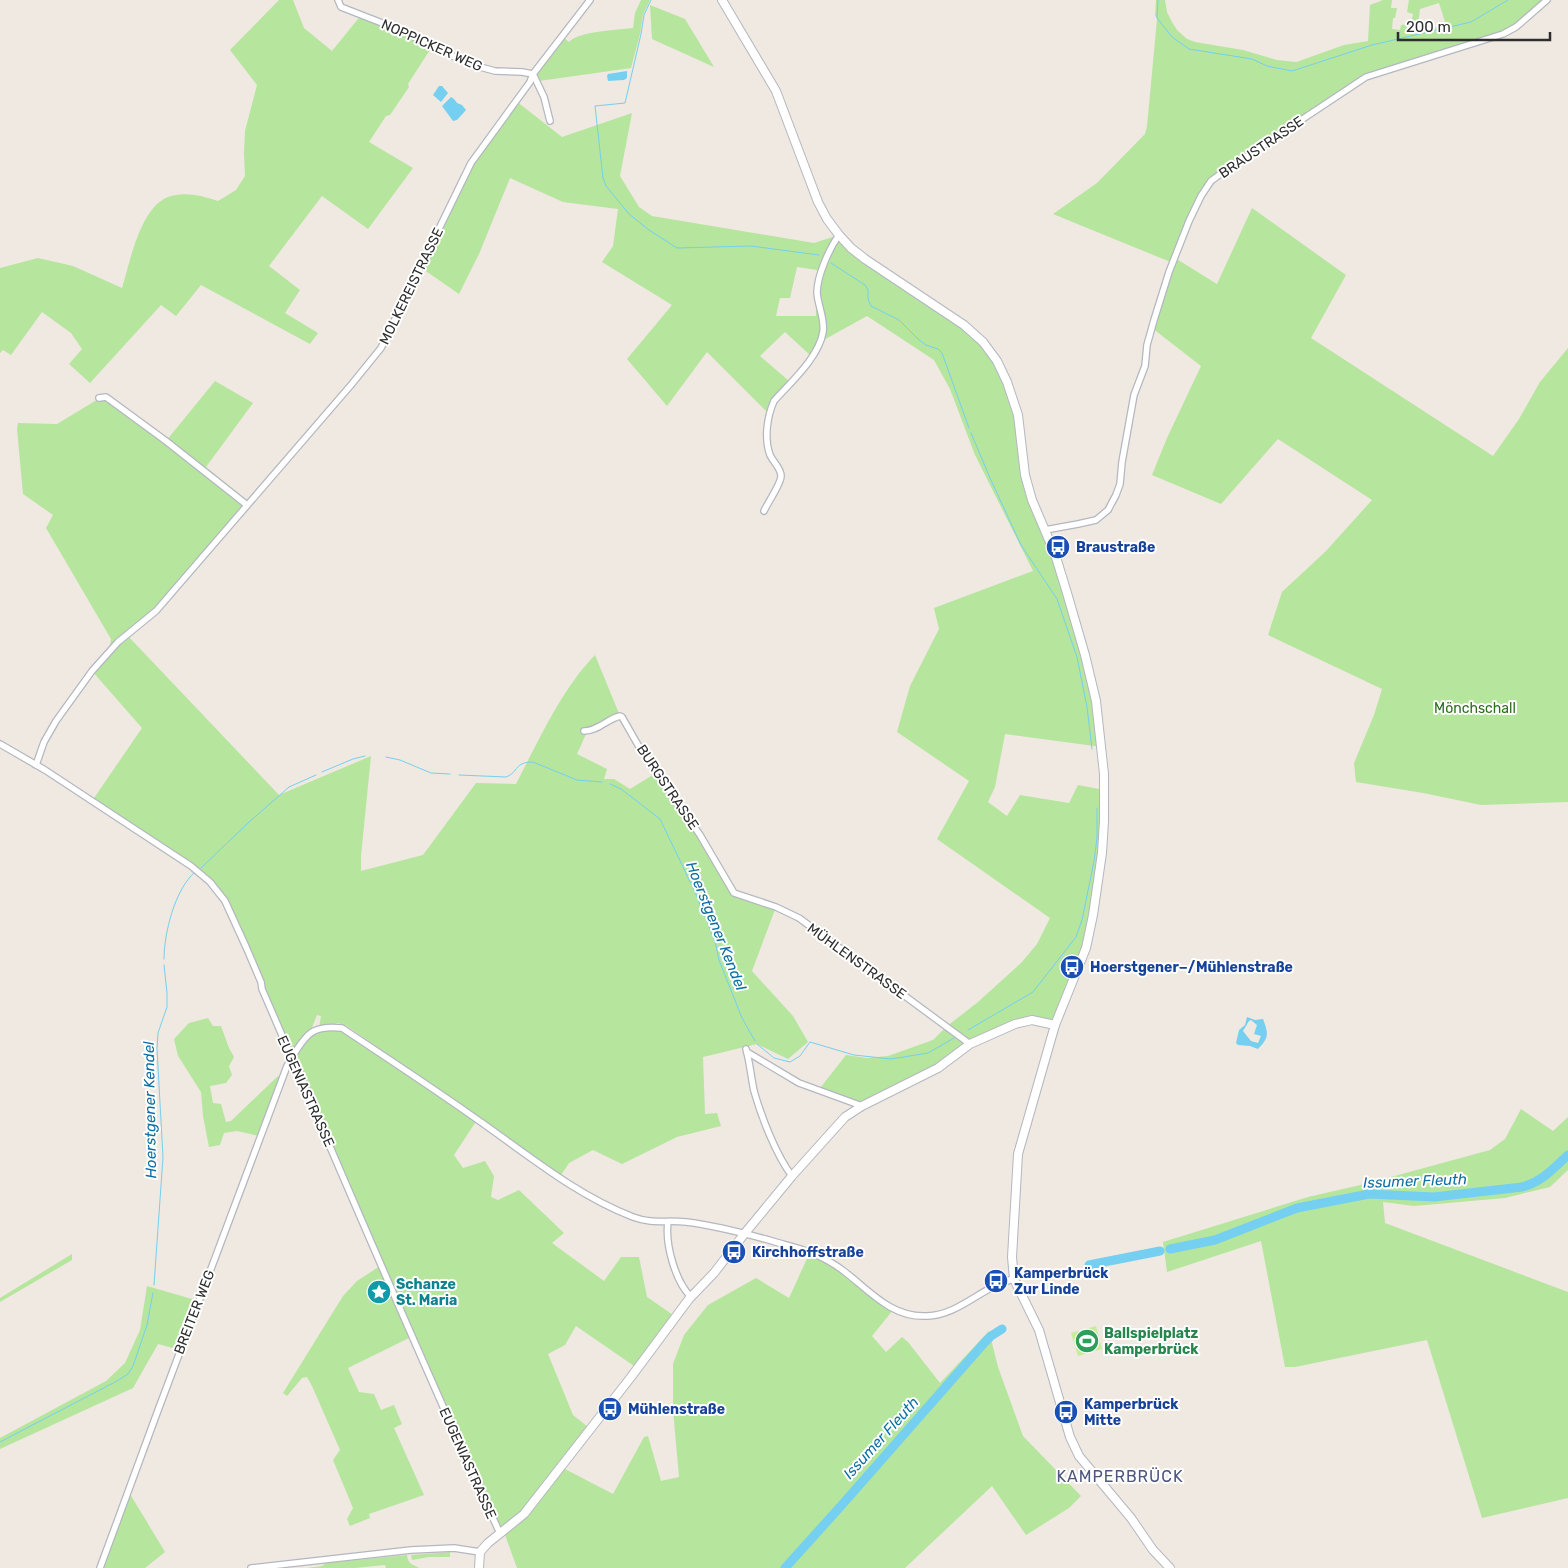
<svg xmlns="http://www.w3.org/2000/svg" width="1568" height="1568" font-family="Rubik,sans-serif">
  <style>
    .green { fill: #b6e59e; fill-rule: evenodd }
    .pitch { fill: #c9ec9a }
    .water { fill: #75cff0; fill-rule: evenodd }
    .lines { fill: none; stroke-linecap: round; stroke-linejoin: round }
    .stream { stroke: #75cff0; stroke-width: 1 }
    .river { stroke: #75cff0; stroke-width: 9 }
    .street-casing { stroke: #b4b7c1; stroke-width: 8 }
    .secondary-casing { stroke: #b4b7c1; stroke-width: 10 }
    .street { stroke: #fff; stroke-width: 5.5 }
    .secondary { stroke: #fff; stroke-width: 8 }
    .labels { text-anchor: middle; stroke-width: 4; stroke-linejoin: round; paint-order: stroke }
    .street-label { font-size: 14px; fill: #2e2e2e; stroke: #fff }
    .transit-label { font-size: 14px; font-weight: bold; fill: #164399; stroke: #fff; text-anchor: start }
    .park-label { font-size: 14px; fill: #2c6e1b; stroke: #fff }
    .culture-label { font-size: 14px; font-weight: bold; fill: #0d838f; stroke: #fff; text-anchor: start }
    .leisure-label { font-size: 14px; font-weight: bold; fill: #27864d; stroke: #fff; text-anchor: start }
    .water-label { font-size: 15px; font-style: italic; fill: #0d6fa3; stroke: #fff }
    .quarter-label { font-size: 16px; letter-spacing: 1px; fill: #4d5680; stroke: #fff }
  </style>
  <rect width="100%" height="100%" fill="#efe9e1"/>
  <g class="green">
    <path d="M279,0h14l11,28 28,23 30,-37 71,31 -25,39 1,3 -19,28 -4,1 -17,26 44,26 -45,61 -46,-33 -53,70 31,24 -15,23 33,20 -8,11 -109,-59 -25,31 -15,-11 -71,78 -21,-19 13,-15 -11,-16 -29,-21 -31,43 -8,-5 -3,3v-85l38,-10 35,8 49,22c8,-26 18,-80 46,-91 16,-6 35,-1 50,4l18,-11 9,-14 -1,-23 1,-22 12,-46 -27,-35z"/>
    <path d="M641,0h9l-7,15 -3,19 -9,34 -92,13 -2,-7 27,-36 5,4c10,-11 48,-12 64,-14l2,-15z"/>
    <path d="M1156,0h9l2,12 5,10 5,8 10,9 8,3 48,8 34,10 19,2 6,-2 42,-15 24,-4 2,-36 13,-5h9l-1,8h6l-2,10h-2l-1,11 8,1 1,-5 10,-1 2,-10 -6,-2 2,-12h138l-31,27 -141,46 -165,106 -35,79 42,26 35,-76 94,67 -35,63 182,118 26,-37 21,-37 28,-34v454l-87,3 -58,-12 -67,-11 -2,-19 20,-48 8,-26 -114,-54 14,-43 44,-41 46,-51 -94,-61 -57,65 -69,-29 15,-37 34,-72 -49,-38 21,-65 -120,-49 44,-31 48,-49 2,-8 10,-107 -2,-4zM1439,3l7,22 -29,7 3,-23z"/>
    <polygon points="650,5 685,19 714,67 652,39"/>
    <path d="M516,101l46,36 70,-24 -12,63 19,31 13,9 162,27 25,-8 12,13 123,85 33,49 21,95 57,178 17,92 -97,-13 -10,53 -7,15 19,14 13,-21 49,8 9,-18 26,5 -11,125 -7,33 -31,77 -23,-5 -62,24 -32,24 -76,38 -45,-14 29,-37 21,3 21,-2 45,-16 13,-13 32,-25 44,-40 15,-18 13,-26 -113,-79 32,-58 -72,-49 13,-46 29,-57 -5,-21 99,-37 -58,-116 -25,-66 -16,-29 -67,-44 -47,26 -9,14 -26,-24 -25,24 29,25v4l-17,14 -5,13 -60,-60 -40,54 -40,-47 45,-54 -70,-43 11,-16 5,-37 -55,-7 -53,-24 -31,76 -20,40 -39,-27 51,-104zM797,267l20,3 -1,46h-40l4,-18h10z"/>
    <path d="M215,381l38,22 -47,64 39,32 -4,13 -65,76 -49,47 152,160 92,-39 -10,100v15l62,-16 53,-72 40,1c23,-44 45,-94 79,-129l25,61 -34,18 -9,20 30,15 -3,10h10l16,10 26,-16 10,12 68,108 42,14 -24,64 41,45 15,26 -20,17 -31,-15 -54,13 2,57 12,-1 4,13 -44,11 -55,27 -29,-14 -24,13 -8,12 -214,-149 -9,-3 -19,5 2,-12 -4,-1 -6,15 -16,19h-3l-4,-4 -63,-143 -15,-20 -118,-81 50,-73 -50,-57 17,-20 2,-12 -65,-111 7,-13 -30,-21 -6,-65 1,-6 39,1 38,-23 11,-4 60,44z"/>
    <polygon points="208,1018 213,1026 221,1026 229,1048 234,1057 229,1066 232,1075 226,1083 210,1086 213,1103 221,1104 226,1122 231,1121 278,1076 281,1079 259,1136 237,1131 224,1133 220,1145 209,1147 203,1116 201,1092 178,1056 174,1039 189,1023"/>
    <polygon points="342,1028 477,1120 454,1155 463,1168 485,1161 494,1176 491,1197 498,1200 519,1190 564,1233 552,1243 604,1281 621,1257 639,1257 647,1297 676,1317 637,1368 576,1326 565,1345 548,1354 573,1415 588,1427 523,1511 500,1528 413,1331 409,1331 292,1058 313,1031"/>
    <polygon points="1521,1109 1553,1131 1568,1117 1568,1170 1550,1187 1505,1198 1414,1206 1383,1202 1385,1223 1568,1292 1568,1498 1482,1518 1427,1340 1295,1367 1285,1367 1261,1241 1167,1272 1163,1242 1308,1197 1369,1183 1490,1150 1505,1139"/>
    <polygon points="810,1252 827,1260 893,1310 872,1336 886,1352 902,1337 908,1342 940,1383 989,1331 998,1367 1023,1436 1081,1496 1069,1508 1026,1535 992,1486 905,1568 517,1568 505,1535 526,1517 563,1468 613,1494 644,1437 648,1436 661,1481 679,1477 673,1410 673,1364 684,1335 708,1305 756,1278 789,1298"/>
    <polygon points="72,1254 72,1260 0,1302 0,1298"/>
    <polygon points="380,1266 409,1338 348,1368 359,1392 374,1394 381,1410 394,1405 402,1424 394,1428 424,1495 369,1514 370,1518 350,1526 347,1519 353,1508 333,1460 340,1450 312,1386 307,1377 302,1378 287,1396 283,1393 343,1296 357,1281"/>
    <polygon points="147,1286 199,1301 180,1350 158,1344 133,1388 0,1449 0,1438 106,1381 125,1363 140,1330"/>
    <polygon points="130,1494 165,1552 145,1568 103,1568"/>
    <polygon points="450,1552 450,1557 429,1557 412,1560 411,1555"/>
    <path d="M407,1555c1,10 6,9 12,13h-33l-1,-3 -30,3h-48l15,-2 4,-3z"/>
  </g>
  <polygon class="pitch" points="1096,1326 1102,1349 1078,1356 1071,1333"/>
  <g class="water">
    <polygon points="627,71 627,78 624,80 608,81 607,76 608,74"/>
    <polygon points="439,86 442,86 448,93 441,102 433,95"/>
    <polygon points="451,97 454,99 457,103 462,105 466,110 457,120 453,121 442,106"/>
    <path d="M1247,1017l8,3 8,-1c5,14 7,18 -5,30l-8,-3 -12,-1 -2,-2 3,-13 6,-5zM1251,1020l6,5 -3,9 7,2 -3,7 -7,-2 -8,-10 6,-10z"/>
  </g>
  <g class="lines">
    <g class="stream">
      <polyline points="651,0 644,15 641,34 625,103 595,106 603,178 606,186 629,214 649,230 677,248 751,246 819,255"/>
      <polyline points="1158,0 1157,18 1172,37 1189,49 1252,59 1267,66 1292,71 1372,45 1471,22 1508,0"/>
      <polyline points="831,263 865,285 868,290 868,299 871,306 899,320 918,339 926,345 938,349 942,353 969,428"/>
      <polyline points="971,433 990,478 1021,545 1057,599 1077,657 1087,707 1092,749"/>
      <polyline points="386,757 400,760 431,773 450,774"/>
      <polyline points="322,772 353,759 365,756"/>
      <path d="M459,775l47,2c13,-5 8,-15 27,-15l44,18 25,2"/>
      <polyline points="610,784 621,789 660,819 695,892 715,941 719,960 742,1018 755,1041"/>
      <polyline points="201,868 248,823 289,787 316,775"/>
      <path d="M164,959c0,-26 11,-70 31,-87"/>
      <polyline points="968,1030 1033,992 1076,937 1082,920 1094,861 1097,838 1097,808"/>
      <polyline points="757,1044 774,1058 790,1062 800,1056 810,1042 854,1055 891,1059 928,1053 954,1038"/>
      <polyline points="154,1285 163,1157 157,1049 158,1033 167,1007 167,993 164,965"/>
      <polyline points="0,1442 117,1381 128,1374 133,1366 147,1325 153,1293"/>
    </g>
    <g class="river">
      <path d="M1170,1249l45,-9 82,-32 72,-14 65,3 88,-10c20,-5 32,-19 46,-32"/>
      <polyline points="1089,1265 1160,1251"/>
      <polyline points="785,1568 840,1507 985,1342 991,1336 1002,1329"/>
    </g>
    <g class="street-casing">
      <g id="street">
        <polyline points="338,0 341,7 400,30 465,62 480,67 495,71 522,72 533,74"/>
        <polyline points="533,74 544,97 550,121"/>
        <polyline points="99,398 106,397 166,441 247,505"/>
        <path d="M764,511c4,-9 17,-27 17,-35 0,-8 -8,-14 -11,-21 -6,-17 -3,-38 4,-54 17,-19 45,-44 49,-69 2,-13 -5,-26 -6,-39 0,-17 12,-44 22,-58"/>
        <polyline points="1045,530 1078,524 1096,520 1108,510 1116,495 1120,484 1122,462 1134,395 1145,366 1147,345 1154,320 1169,272 1189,221 1201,196 1211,181 1226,170 1366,77 1503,34 1516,27 1547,0"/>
        <path d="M584,731c14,0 23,-12 36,-15l2,1 16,28 62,90 34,58 42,14 23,11 171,126"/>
        <path d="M0,744l45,26 146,96 19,16 15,19 21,46 15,35 1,7c78,180 154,361 236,540l3,4"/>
        <polyline points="36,765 44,742 56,721 92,671 118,642 156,611 351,385 381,348 471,163 530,82 533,74 590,0"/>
        <path d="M746,1049c4,14 5,28 8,42 7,25 22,64 38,85"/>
        <polyline points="747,1052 799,1083 862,1106"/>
        <path d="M668,1222c-3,22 7,59 23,75"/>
        <path d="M100,1568l57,-155 130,-347c5,-9 18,-31 27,-35 8,-4 19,-4 28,-3 45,30 91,60 136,92 50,35 98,75 155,97 18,7 35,3 53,5 32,4 62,12 93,21 11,3 23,6 33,10 12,5 23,11 33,19 26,20 47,46 82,44 33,-1 55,-30 87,-37"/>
        <polyline points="251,1568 411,1550 454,1548 480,1552"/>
      </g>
    </g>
    <g class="secondary-casing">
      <g id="secondary">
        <polyline points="722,0 776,91 818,202 827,219 839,235 851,248 865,259 964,325 983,342 997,361 1007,382 1018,415 1025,475 1032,500 1055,554 1067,593 1085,655 1096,701 1104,774 1104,821 1102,853 1093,915 1086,948 1055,1025 1018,1154 1012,1257 1014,1279 1039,1330 1070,1437 1079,1456 1131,1518 1153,1550 1170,1568"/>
        <polyline points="479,1568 480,1552 488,1543 524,1514 631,1377 689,1299 714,1273 745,1233 792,1176 845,1117 862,1106 938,1068 970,1044 1015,1024 1032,1020 1055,1025"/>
      </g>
    </g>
    <use href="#street" class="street"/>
    <use href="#secondary" class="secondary"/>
  </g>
  <defs>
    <g id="bus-disc" transform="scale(1.25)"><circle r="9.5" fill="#1a4fb4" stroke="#fff"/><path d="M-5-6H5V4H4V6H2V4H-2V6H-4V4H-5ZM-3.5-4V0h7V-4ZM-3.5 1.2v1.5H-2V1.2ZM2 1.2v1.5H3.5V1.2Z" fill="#fff"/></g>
    <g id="sight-disc" transform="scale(1.25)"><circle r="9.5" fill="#0f9aa8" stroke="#fff"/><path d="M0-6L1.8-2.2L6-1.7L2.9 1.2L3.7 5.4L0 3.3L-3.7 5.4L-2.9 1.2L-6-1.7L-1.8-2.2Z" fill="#fff"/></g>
    <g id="stadium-disc" transform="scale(1.25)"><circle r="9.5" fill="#2e9e5b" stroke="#fff"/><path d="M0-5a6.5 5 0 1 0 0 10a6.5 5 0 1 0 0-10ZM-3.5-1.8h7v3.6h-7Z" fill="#fff"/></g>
  </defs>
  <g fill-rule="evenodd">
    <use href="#bus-disc" x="1058" y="547"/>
    <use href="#bus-disc" x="1072" y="967"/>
    <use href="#bus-disc" x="734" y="1252"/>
    <use href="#bus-disc" x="996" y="1281"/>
    <use href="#sight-disc" x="379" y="1292"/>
    <use href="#stadium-disc" x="1087" y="1341"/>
    <use href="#bus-disc" x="610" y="1409"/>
    <use href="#bus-disc" x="1066" y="1412"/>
  </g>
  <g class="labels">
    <g class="street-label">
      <text transform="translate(432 45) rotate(24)" y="5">NOPPICKER WEG</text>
      <text transform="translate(1261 147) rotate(-34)" y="5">BRAUSTRASSE</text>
      <text transform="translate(411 286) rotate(-64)" y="5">MOLKEREISTRASSE</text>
      <text transform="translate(668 787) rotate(56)" y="5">BURGSTRASSE</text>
      <text transform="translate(857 961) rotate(36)" y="5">MÜHLENSTRASSE</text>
      <text transform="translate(306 1091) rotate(66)" y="5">EUGENIASTRASSE</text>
      <text transform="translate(194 1312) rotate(-69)" y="5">BREITER WEG</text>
      <text transform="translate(468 1463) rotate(66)" y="5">EUGENIASTRASSE</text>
    </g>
    <g class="transit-label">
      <text x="1076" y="552">Braustraße</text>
      <text x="1090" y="972">Hoerstgener−/Mühlenstraße</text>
      <text x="752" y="1257">Kirchhoffstraße</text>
      <text x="1014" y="1278">Kamperbrück<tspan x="1014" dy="16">Zur Linde</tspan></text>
      <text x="1084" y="1409">Kamperbrück<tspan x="1084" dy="16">Mitte</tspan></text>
      <text x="628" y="1414">Mühlenstraße</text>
    </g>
    <g class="park-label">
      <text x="1475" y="713">Mönchschall</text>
    </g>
    <g class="culture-label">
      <text x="396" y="1289">Schanze<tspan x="396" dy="16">St. Maria</tspan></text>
    </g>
    <g class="leisure-label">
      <text x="1104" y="1338">Ballspielplatz<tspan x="1104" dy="16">Kamperbrück</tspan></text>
    </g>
    <g class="water-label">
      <text transform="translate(716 926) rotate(68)" y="5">Hoerstgener Kendel</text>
      <text transform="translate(150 1110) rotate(-91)" y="5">Hoerstgener Kendel</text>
      <text transform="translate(1415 1181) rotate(-2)" y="5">Issumer Fleuth</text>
      <text transform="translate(881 1438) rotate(-48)" y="5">Issumer Fleuth</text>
    </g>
    <g class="quarter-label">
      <text x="1120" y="1482">KAMPERBRÜCK</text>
    </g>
  </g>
  <path d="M1398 32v8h152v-8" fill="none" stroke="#2e2e2e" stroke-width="2.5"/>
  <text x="1406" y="32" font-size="15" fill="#2e2e2e" stroke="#ffffff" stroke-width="4" paint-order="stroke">200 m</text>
</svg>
